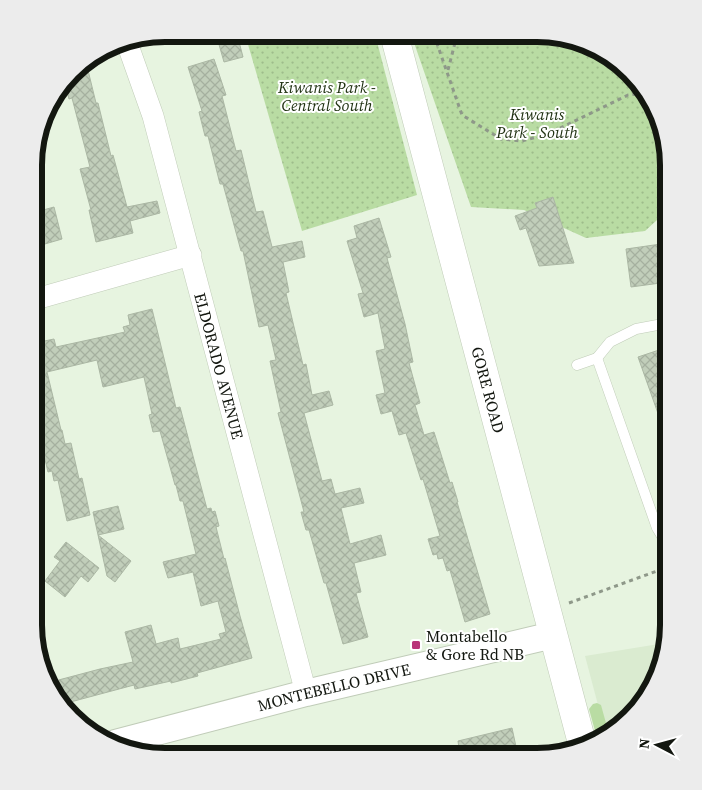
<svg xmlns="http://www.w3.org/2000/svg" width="702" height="790" font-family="'Source Serif 4',serif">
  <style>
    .built { fill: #daebd0 }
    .grass { fill: #b9dca3 }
    .park { fill: url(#park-dots) }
    .building { fill: url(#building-cross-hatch); stroke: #abb7a4 }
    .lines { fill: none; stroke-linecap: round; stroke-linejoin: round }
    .service-casing { stroke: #c0ccb8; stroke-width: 11 }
    .minor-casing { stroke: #c0ccb8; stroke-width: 22 }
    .tertiary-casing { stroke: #c0ccb8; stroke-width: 28 }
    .secondary-casing { stroke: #c0ccb8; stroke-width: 29 }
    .path { stroke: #8e9889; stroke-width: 3; stroke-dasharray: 4 4; stroke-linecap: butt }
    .service { stroke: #fff; stroke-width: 10 }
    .minor { stroke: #fff; stroke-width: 21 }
    .tertiary { stroke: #fff; stroke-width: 26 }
    .secondary { stroke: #fff; stroke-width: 28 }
    .poi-dot { fill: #b9347a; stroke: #fff; stroke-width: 2 }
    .labels { text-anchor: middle; stroke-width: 4; stroke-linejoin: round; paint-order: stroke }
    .park-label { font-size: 16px; font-style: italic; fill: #1e3010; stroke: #fff }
    .street-label { font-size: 16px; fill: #131710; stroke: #fff }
    .poi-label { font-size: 16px; fill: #131710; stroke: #fff; text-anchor: start }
    .rim { fill: none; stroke: #131710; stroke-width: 6 }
  </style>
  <defs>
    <pattern id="park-dots" width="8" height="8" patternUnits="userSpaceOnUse" patternTransform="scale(1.25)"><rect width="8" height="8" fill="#b9dca3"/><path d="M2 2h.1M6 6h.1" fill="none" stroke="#9ebc8b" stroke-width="1.8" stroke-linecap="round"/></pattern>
    <pattern id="building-cross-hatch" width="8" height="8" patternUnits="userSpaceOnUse" patternTransform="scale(1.25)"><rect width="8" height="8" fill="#c1ceba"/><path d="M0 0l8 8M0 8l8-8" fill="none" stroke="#a5b09f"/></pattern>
  </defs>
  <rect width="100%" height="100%" fill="#e7f4e0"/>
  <polygon class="built" points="665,643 650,690 609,734 606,735 585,656"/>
  <polygon class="grass" points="597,703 601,705 609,734 597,738 589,709 593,704"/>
  <g class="park">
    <polygon points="245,34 375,34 417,195 302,231"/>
    <polygon points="411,34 553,35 609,56 646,93 668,158 668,210 645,231 586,238 524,210 471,207"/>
  </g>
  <g class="building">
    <polygon points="216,34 237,34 243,57 224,62"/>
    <polygon points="214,59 226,95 222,96 236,151 241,150 256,212 263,211 272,247 302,241 305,257 283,262 289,292 286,293 303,365 306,364 312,395 329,391 333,405 304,413 322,481 331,479 335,494 360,488 364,503 341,508 350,544 381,535 386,555 354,563 361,592 356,593 368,637 343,644 326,583 324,583 309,530 306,530 301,512 304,512 278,413 281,412 270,361 276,360 268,325 259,327 243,251 241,251 223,184 220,184 208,136 205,136 199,112 202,111 188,67"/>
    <polygon points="86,62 96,103 98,103 111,156 113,155 127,207 157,201 160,213 130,221 133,233 96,242 89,210 91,210 80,169 90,167 72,98 69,99 65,83 79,66"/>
    <polygon points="553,197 574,263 539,266 526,228 520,230 515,216 537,208 535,203"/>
    <polygon points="54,207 62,239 38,246 36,237 36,212"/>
    <polygon points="379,218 391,257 387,258 405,324 413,362 409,363 420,403 415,405 424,435 434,432 450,483 452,482 458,502 457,502 490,614 465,622 450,570 447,571 443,558 438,559 437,554 433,555 428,539 440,536 423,479 421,480 406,433 399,435 392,411 381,414 376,395 385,393 376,351 385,349 378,313 364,317 358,294 363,293 347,241 357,238 354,226"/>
    <polygon points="668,243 668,282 631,287 626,249"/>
    <polygon points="152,309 176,408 180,407 207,509 211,508 212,512 215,511 219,526 216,527 224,559 225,558 240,616 252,658 197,673 198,676 171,683 171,681 135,689 134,685 63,704 56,697 51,682 100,669 133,662 125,632 151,625 156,644 178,638 180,649 221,639 219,634 226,632 218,601 201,606 193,572 168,578 163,562 196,554 183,501 180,501 176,485 175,485 160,431 153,432 149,415 152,414 144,377 103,387 97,360 47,372 61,430 62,430 65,444 71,443 79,479 82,478 90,515 67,521 58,480 54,481 52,471 48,472 35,418 35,343 54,339 56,347 125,332 123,327 130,325 128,315"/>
    <polygon points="668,347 668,435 666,436 638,357"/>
    <polygon points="118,506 124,529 98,535 131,561 115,582 107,576 93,512"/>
    <polygon points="66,542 99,568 88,582 81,576 65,597 45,581 60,561 54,557"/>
    <polygon points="512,728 518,756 460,756 458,741"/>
  </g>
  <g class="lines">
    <g class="service-casing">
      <g id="service">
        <polyline points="597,358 610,342 636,329 668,323"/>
        <polyline points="577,365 597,358 657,528 666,543 668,543"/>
      </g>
    </g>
    <g class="minor-casing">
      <g id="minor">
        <path id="s1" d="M126,40l27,76 153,577"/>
        <polyline points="36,299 191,255"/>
      </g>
    </g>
    <g class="tertiary-casing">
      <g id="tertiary">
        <path id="s2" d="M115,743l191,-50 247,-58"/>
      </g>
    </g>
    <g class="secondary-casing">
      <g id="secondary">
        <path id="s3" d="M394,34l188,709"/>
      </g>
    </g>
    <g class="path">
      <polyline points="434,35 462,115 501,139 522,141 548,134 628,95 646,93"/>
      <polyline points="448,70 457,35"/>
      <polyline points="569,603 668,567"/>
    </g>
    <use href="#service" class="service"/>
    <use href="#minor" class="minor"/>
    <use href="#tertiary" class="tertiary"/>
    <use href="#secondary" class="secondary"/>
  </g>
  <rect class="poi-dot" x="411" y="640" width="10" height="10" rx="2.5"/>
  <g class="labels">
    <g class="park-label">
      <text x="327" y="93">Kiwanis Park -<tspan x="327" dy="18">Central South</tspan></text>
      <text x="537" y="120">Kiwanis<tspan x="537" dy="18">Park - South</tspan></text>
    </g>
    <g class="street-label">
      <text dy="6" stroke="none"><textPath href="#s1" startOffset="339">ELDORADO AVENUE</textPath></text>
      <text dy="6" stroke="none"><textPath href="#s3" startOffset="368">GORE ROAD</textPath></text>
      <text dy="6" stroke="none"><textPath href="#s2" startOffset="226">MONTEBELLO DRIVE</textPath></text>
    </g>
    <g class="poi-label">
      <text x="426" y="642">Montabello<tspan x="426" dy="18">&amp; Gore Rd NB</tspan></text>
    </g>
  </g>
  <path d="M0 0H702V790H0ZM165 42H537A123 123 0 0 1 660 165V625A123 123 0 0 1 537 748H165A123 123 0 0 1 42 625V165A123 123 0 0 1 165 42Z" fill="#ececec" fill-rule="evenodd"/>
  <path class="rim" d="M165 42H537A123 123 0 0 1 660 165V625A123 123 0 0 1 537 748H165A123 123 0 0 1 42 625V165A123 123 0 0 1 165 42Z"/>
  <g transform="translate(657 745) rotate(276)" stroke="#ffffff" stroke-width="4" paint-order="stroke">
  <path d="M0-4L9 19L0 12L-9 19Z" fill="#131710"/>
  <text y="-8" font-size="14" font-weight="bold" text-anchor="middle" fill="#131710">N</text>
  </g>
</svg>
